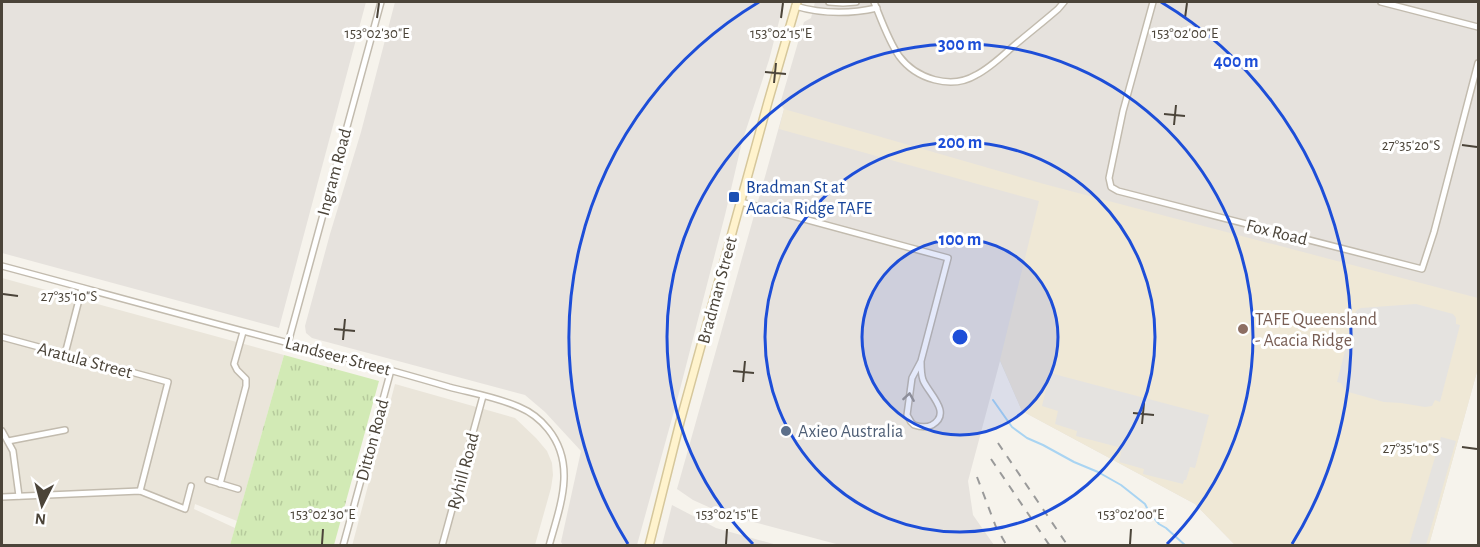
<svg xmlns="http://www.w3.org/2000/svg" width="1480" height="547" font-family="'Alegreya Sans',sans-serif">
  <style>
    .residential { fill: #eae5da }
    .industrial { fill: #e6e2dd }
    .education { fill: #efe8d6 }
    .park { fill: url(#park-tufts) }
    .parking { fill: #e5e3e0 }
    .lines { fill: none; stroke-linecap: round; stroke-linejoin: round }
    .stream { stroke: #a9d4f2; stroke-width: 2 }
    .street-casing { stroke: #c2bbae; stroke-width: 8 }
    .secondary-casing { stroke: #d6c79b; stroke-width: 10 }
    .street { stroke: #fff; stroke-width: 5 }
    .secondary { stroke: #fff3cd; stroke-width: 7 }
    .rail { stroke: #9a9a9a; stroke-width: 2; stroke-dasharray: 8 8; stroke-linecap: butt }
    .oneway { stroke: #9c9892 }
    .ticks { fill: none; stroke: #4b4439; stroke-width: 2 }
    .ring { fill: none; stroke: #1d4ed8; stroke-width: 3 }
    .transit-dot { fill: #1a4fb4; stroke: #fff; stroke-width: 2 }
    .education-dot { fill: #8d6e63; stroke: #fff; stroke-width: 2 }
    .service-dot { fill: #5c6f8a; stroke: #fff; stroke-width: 2 }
    .labels { text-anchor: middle; stroke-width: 6; stroke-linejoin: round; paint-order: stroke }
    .street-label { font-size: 18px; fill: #4b4439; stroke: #fff }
    .transit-label { font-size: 18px; fill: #164399; stroke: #fff; text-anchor: start }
    .education-label { font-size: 18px; fill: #785e54; stroke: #fff; text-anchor: start }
    .service-label { font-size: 18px; fill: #4e5e75; stroke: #fff; text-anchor: start }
    .ticks-label { font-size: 15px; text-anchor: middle; fill: #4b4439; stroke: #fff; stroke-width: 6; stroke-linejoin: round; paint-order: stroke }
    .centre { fill: #1d4ed8; stroke: #fff; stroke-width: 3 }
    .ring-label { font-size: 18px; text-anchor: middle; font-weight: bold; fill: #1d4ed8; stroke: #fff; stroke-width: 6; stroke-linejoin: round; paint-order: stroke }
  </style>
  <defs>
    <pattern id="park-tufts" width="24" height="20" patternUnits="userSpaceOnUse" patternTransform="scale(1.5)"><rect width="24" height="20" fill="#d2eab5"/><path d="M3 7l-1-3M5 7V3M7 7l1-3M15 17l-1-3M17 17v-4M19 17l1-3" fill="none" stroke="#b6ca9c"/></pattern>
  </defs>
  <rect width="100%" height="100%" fill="#f6f3ec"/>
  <g class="residential">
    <polygon points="2,278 284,355 237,521 195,504 194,509 235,528 230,545 2,545"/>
    <polygon points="395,384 515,418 536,438 547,451 552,463 553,475 551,488 535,545 352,546"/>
  </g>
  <g class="industrial">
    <polygon points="2,2 366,2 279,328 2,253"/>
    <polygon points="395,2 784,2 769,60 742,142 725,215 679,393 637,545 563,545 561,542 581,451 545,412 525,395 312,338 306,333 305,326 330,234 361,132"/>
    <polygon points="815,2 1478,2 1478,368 1429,545 1235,545 1195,504 1022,411 1000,361 968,481 973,515 994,545 840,545 724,514 693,500 677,489 784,109 780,104 804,22 811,18"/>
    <polygon points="672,505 716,528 777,545 662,545"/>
  </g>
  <polygon class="education" points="784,109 1044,184 1478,298 1478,368 1429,545 1235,545 1195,504 1022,411 1000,360 1039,201 779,129"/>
  <polygon class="park" points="284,355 379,381 334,545 230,545"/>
  <g class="parking">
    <polygon points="1416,304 1453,314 1456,318 1456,324 1460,325 1440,402 1435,400 1432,406 1425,407 1401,403 1384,402 1345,391 1341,383 1337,382 1355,313 1357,310 1361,308"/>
    <polygon points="1050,373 1209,415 1195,468 1190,467 1186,480 1184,480 1183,484 1143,474 1144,469 1119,462 1122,448 1076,436 1077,431 1055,424 1058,411 1042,406"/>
    <polygon points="1441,437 1456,441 1426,545 1409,545"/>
  </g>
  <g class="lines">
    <polyline class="stream" points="993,400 1012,427 1027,438 1043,445 1074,462 1098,472 1121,485 1145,504 1149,512 1159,524 1166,528 1186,546"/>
    <g class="street-casing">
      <g id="street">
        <polyline points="829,2 843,3 856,2"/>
        <path d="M874,2c7,17 14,38 25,54 17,23 52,34 77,19 12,-6 23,-16 33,-25 16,-14 33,-27 49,-41l6,-7"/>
        <polyline points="1153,2 1123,111 1109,178 1111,187 1118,191 1422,269 1434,232 1478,63"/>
        <polyline points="1381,2 1478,27"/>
        <path d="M795,6c27,8 55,8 82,2"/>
        <path d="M741,202l207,56 -27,103 -9,17 -5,37 4,7 3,3c6,2 12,3 18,0 21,-12 -4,-32 -9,-45 -2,-6 -2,-13 -2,-19"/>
        <path d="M2,266c108,29 216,59 325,87 41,11 81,22 122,34 23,6 48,10 70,20 12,5 21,12 29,22 29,36 12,77 1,117"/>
        <polyline points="2,337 168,382 140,491"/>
        <polyline points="288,343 381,2"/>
        <polyline points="65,354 82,288"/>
        <polyline points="2,431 13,451 19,496"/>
        <polyline points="8,441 65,430"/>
        <polyline points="208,480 238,489"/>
        <polyline points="220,484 246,386 246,379 237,370 234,364 243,332"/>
        <polyline points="2,497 140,491 185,509 191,486"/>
        <polyline points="343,546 391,370"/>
        <polyline points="442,546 483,396"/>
      </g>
    </g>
    <g class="secondary-casing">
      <polyline id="secondary" points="649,546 680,422 768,102 797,2"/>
    </g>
    <use href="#street" class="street"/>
    <use href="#secondary" class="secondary"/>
    <g class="rail">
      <polyline points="998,443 1068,546"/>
      <polyline points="991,459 1050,546"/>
      <polyline points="977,477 996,527 1007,546"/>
    </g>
  </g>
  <defs><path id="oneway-chevron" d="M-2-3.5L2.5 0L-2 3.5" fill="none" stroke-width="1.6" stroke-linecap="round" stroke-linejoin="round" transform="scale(1.5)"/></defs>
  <use class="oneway" href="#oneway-chevron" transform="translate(909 397) rotate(-81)"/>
  <path class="ticks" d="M377,18l2,-15M781,18l2,-15M1185,18l2,-15M765,72l21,2M774,83l2,-20M1164,114l21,2M1174,125l2,-20M1462,145l15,2M3,294l15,2M334,329l21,2M343,340l2,-21M733,371l21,2M743,382l2,-21M1133,413l21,2M1142,424l2,-21M1462,447l15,2M322,544l1,-15M726,544l1,-15M1130,544l1,-15"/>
  <circle cx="960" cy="337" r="98" fill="#1d4ed8" fill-opacity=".12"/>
  <g class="ring">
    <circle cx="960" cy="337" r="98"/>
    <circle cx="960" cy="337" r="195"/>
    <path d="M753 544A293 293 0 1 1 1167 544"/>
    <path d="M628 544A391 391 0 0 1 759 2M1161 2A391 391 0 0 1 1292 544"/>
  </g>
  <rect class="transit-dot" x="728" y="191" width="12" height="12" rx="3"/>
  <circle class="education-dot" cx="1243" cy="329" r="6"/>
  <circle class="service-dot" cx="786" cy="431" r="6"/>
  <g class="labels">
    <g class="street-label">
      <text transform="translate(334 172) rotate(-75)" y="6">Ingram Road</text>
      <text transform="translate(1277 232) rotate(14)" y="6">Fox Road</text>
      <text transform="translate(717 290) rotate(-75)" y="6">Bradman Street</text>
      <text transform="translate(338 356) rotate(15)" y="6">Landseer Street</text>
      <text transform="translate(85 360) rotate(15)" y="6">Aratula Street</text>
      <text transform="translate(372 440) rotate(-75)" y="6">Ditton Road</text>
      <text transform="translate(463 471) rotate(-75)" y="6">Ryhill Road</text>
    </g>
    <g class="transit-label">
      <text x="746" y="193">Bradman St at<tspan x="746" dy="21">Acacia Ridge TAFE</tspan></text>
    </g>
    <g class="education-label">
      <text x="1255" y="325">TAFE Queensland<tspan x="1255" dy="21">- Acacia Ridge</tspan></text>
    </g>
    <g class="service-label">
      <text x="798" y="437">Axieo Australia</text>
    </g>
  </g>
  <g class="ticks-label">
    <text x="377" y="38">153°02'30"E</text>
    <text x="781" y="38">153°02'15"E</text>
    <text x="1185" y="38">153°02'00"E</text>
    <text x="1411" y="150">27°35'20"S</text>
    <text x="69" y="301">27°35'10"S</text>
    <text x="1411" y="453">27°35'10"S</text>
    <text x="323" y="519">153°02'30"E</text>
    <text x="727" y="519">153°02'15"E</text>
    <text x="1131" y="519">153°02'00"E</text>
  </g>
  <circle cx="960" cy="337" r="9" class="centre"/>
  <g class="ring-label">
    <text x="960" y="50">300 m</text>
    <text x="1236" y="67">400 m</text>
    <text x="960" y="148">200 m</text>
    <text x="960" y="245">100 m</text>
  </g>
  <rect width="1480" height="547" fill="none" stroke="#4b4439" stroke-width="6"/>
  <g transform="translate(42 505) rotate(186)" stroke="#ffffff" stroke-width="4.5" paint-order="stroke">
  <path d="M0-4.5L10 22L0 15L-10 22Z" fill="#4b4439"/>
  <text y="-9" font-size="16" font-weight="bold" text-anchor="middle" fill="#4b4439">N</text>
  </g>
</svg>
